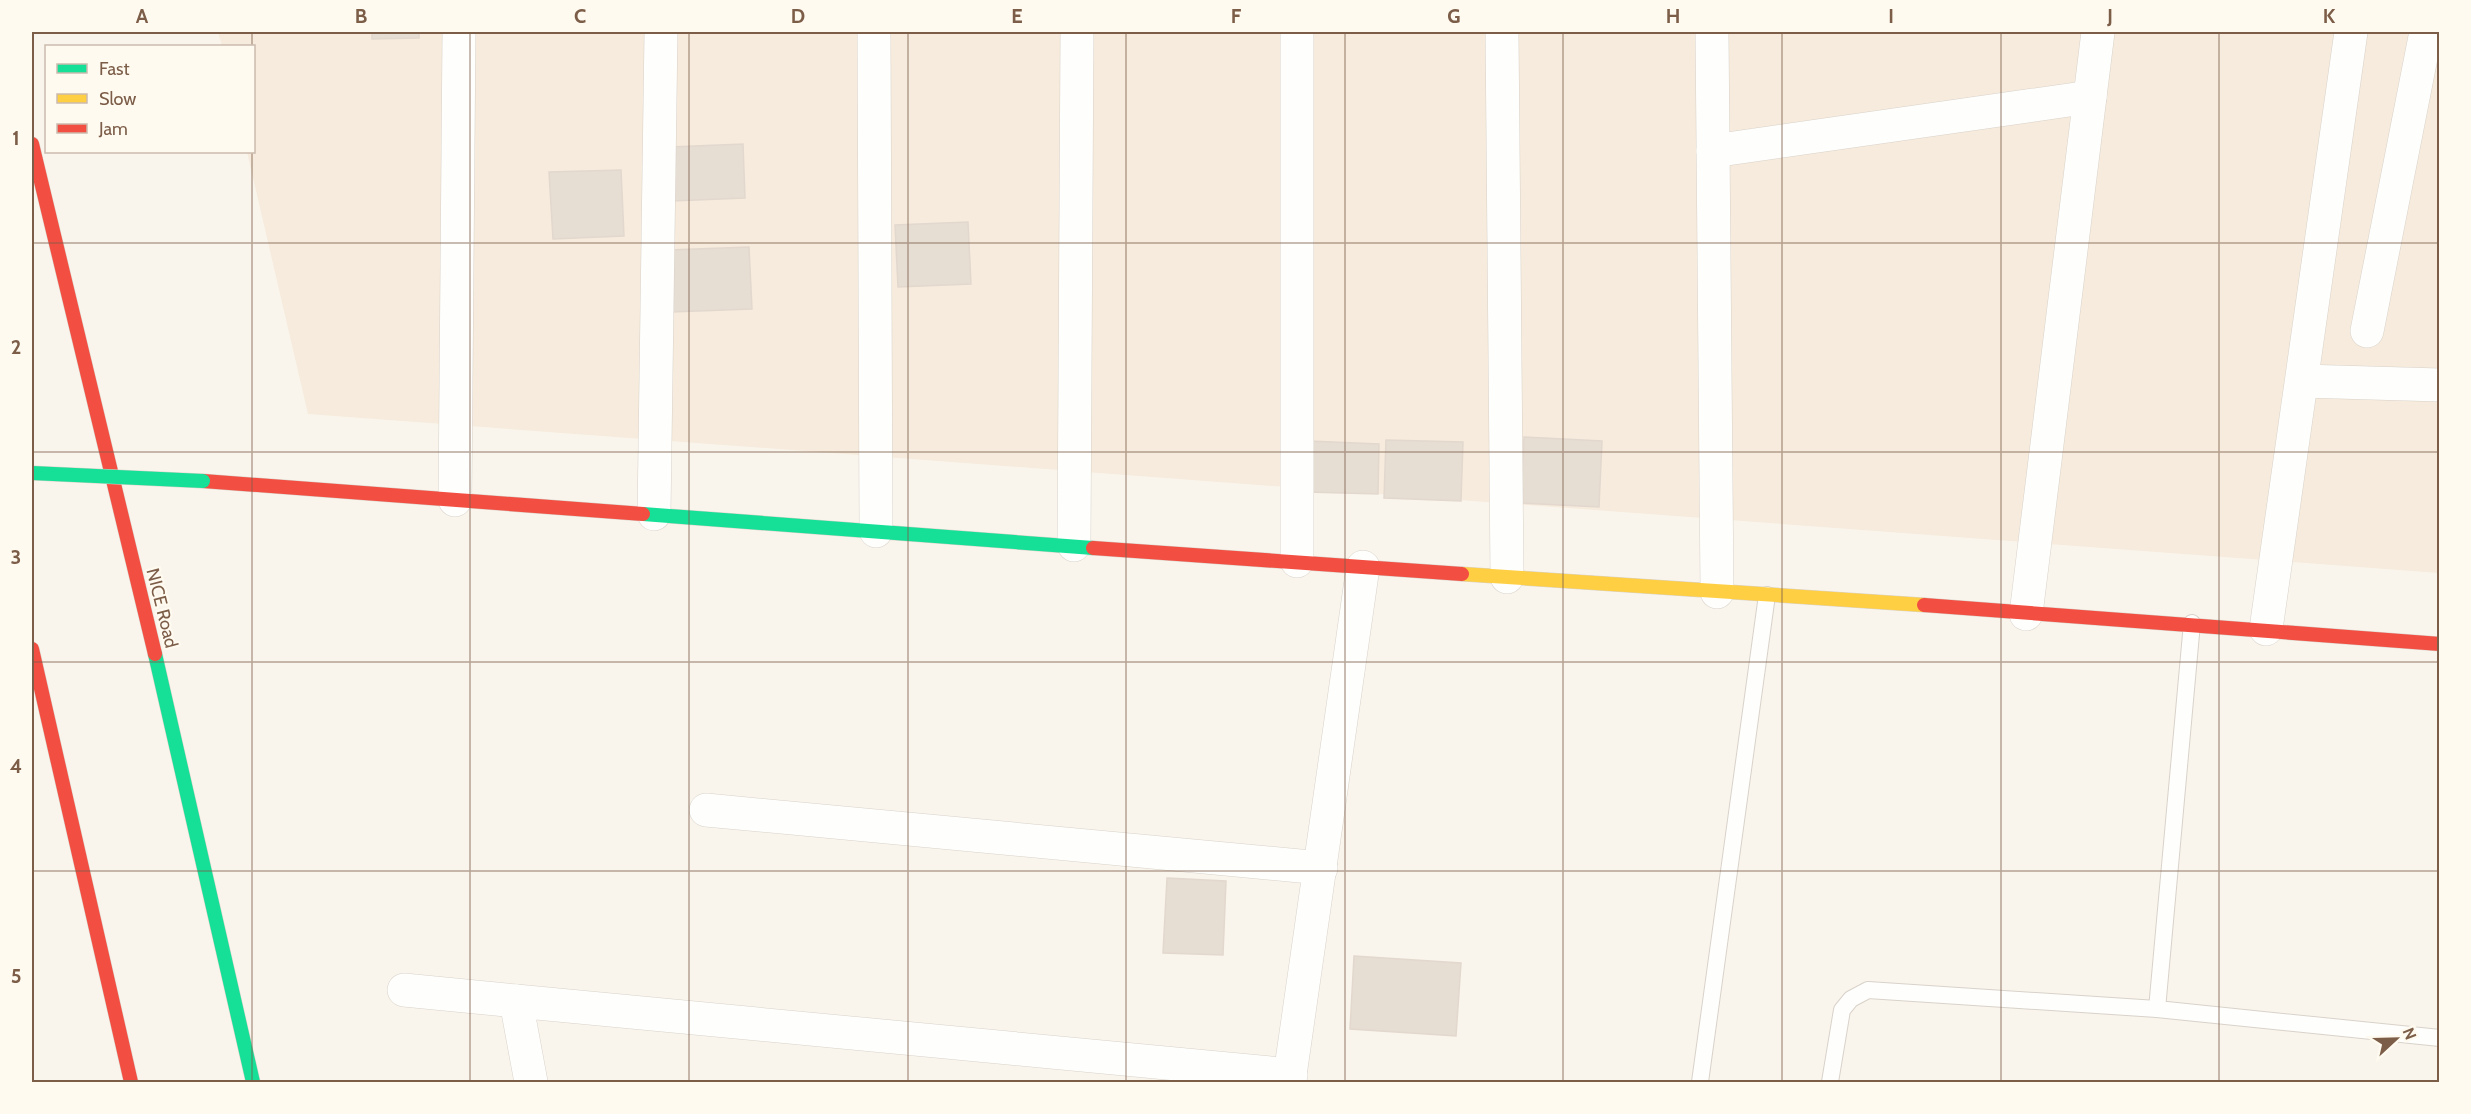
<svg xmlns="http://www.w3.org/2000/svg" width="2471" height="1114" font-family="Cabin,sans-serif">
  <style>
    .residential { fill: #f6ebdc }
    .building { fill: #e6ddd3; stroke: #e3d8ce; stroke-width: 1.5 }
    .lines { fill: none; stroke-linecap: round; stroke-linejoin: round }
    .lane-casing { stroke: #d9d2ca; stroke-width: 18 }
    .street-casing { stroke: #d9d2ca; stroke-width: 34 }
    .fast-casing { stroke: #d9d1c8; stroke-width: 15 }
    .slow-casing { stroke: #d9d1c8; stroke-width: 15 }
    .jam-casing { stroke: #d9d1c8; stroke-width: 15 }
    .lane { stroke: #fefefc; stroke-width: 16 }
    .street { stroke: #fefefc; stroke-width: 33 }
    .fast { stroke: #16e098; stroke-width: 14 }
    .slow { stroke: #ffcf43; stroke-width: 14 }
    .jam { stroke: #f24e42; stroke-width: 14 }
    .fast-bridge-casing { stroke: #d9d1c8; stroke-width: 15; stroke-linecap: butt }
    .fast-bridge { stroke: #16e098; stroke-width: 14 }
    .grid { fill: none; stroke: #7c5d48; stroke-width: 1.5; stroke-opacity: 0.55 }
    .labels { text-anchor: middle; stroke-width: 4.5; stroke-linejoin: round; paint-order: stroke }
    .street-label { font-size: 18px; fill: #7c5d48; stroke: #fffaf0 }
    .neatline { fill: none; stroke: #7c5d48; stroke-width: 2 }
    .grid-label { font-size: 20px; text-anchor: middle; font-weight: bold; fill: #7c5d48 }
  </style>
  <rect width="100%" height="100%" fill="#f9f5ec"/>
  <polygon class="residential" points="218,32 2439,32 2439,573 308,414 247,152 254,152 254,46 222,46"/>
  <g class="building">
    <polygon points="372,32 419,32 419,38 372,39"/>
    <polygon points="743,144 745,198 672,201 670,147"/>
    <polygon points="621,170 624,236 553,239 549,172"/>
    <polygon points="968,222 971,284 898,287 895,225"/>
    <polygon points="749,247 752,309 671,312 669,250"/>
    <polygon points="1524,437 1602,441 1599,507 1521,503"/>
    <polygon points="1386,440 1463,442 1461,501 1384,498"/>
    <polygon points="1309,441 1379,444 1378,494 1307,492"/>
    <polygon points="1167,878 1226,881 1223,955 1163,953"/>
    <polygon points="1354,956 1461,963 1456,1036 1350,1029"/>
  </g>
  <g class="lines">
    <g class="lane-casing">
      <g id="lane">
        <polyline points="2192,623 2157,1009 2440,1038"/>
        <polyline points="1700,1082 1767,595"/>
        <polyline points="1830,1082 1842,1010 1851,999 1868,990 2157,1009"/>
      </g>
    </g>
    <g class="street-casing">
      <g id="street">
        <polyline points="874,32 876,531"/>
        <polyline points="1502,32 1507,577"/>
        <polyline points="1712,32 1717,592"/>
        <polyline points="1713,151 2090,97"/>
        <polyline points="2367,331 2426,32"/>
        <polyline points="2302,381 2440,385"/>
        <polyline points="455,500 459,32"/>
        <polyline points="654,514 661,32"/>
        <polyline points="1074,545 1077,32"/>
        <polyline points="1297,561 1297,32"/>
        <polyline points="2026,614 2098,32"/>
        <polyline points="2266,629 2351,32"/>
        <polyline points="706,810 1321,868"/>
        <polyline points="404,990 516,1001"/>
        <polyline points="531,1082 516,1001 1291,1075"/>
        <polyline points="1289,1082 1363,567"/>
      </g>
    </g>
    <g class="fast-casing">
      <g id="fast">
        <polyline points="643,514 1093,548"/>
        <polyline points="155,654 253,1082"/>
      </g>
    </g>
    <g class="slow-casing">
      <polyline id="slow" points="1462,574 1924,605"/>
    </g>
    <g class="jam-casing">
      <g id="jam">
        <polyline points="32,144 155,654"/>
        <polyline points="203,481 643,514"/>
        <polyline points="1093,548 1462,574"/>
        <polyline points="1924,605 2440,644"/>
        <polyline points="32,649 131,1082"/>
      </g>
    </g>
    <use href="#lane" class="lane"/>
    <use href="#street" class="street"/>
    <use href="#fast" class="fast"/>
    <use href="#slow" class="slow"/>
    <use href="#jam" class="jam"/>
    <g class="fast-bridge-casing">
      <polyline id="fast-bridge" points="32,473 203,481"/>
    </g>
    <use href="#fast-bridge" class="fast-bridge"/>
  </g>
  <path class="grid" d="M252,32v14M470,32v1050M689,32v1050M908,32v1050M1126,32v1050M1345,32v1050M1563,32v1050M1782,32v1050M2001,32v1050M2219,32v1050M252,152v930M32,243h2408M32,452h2408M32,662h2408M32,871h2408"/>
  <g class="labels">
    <g class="street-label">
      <text transform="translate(162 608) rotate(76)" y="6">NICE Road</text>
    </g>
  </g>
  <rect width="2471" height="1114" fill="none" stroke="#fffaf0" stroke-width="66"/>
  <rect x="45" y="45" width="210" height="108" fill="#fffaf0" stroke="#cbbbad" stroke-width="1.5"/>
  <rect x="57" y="64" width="30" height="9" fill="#16e098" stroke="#cbbbad" stroke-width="1.5"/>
  <text x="99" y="75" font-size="18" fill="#7c5d48">Fast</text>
  <rect x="57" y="94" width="30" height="9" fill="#ffcf43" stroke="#cbbbad" stroke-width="1.5"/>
  <text x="99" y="105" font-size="18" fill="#7c5d48">Slow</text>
  <rect x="57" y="124" width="30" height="9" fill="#f24e42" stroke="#cbbbad" stroke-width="1.5"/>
  <text x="99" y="135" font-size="18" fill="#7c5d48">Jam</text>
  <g transform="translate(2396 1039) rotate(68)" stroke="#fffaf0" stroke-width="4.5" paint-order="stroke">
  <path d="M0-4.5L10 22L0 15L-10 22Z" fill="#7c5d48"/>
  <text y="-9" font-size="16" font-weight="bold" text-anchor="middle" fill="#7c5d48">N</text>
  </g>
  <rect x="33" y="33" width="2405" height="1048" class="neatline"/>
  <g class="grid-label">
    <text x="142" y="23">A</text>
    <text x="361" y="23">B</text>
    <text x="580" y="23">C</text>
    <text x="798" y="23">D</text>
    <text x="1017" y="23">E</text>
    <text x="1236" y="23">F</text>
    <text x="1454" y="23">G</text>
    <text x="1673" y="23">H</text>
    <text x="1891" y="23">I</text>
    <text x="2110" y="23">J</text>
    <text x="2329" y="23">K</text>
    <text x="16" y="145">1</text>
    <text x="16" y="354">2</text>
    <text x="16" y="564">3</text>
    <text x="16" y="773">4</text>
    <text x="16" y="983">5</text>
  </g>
</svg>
